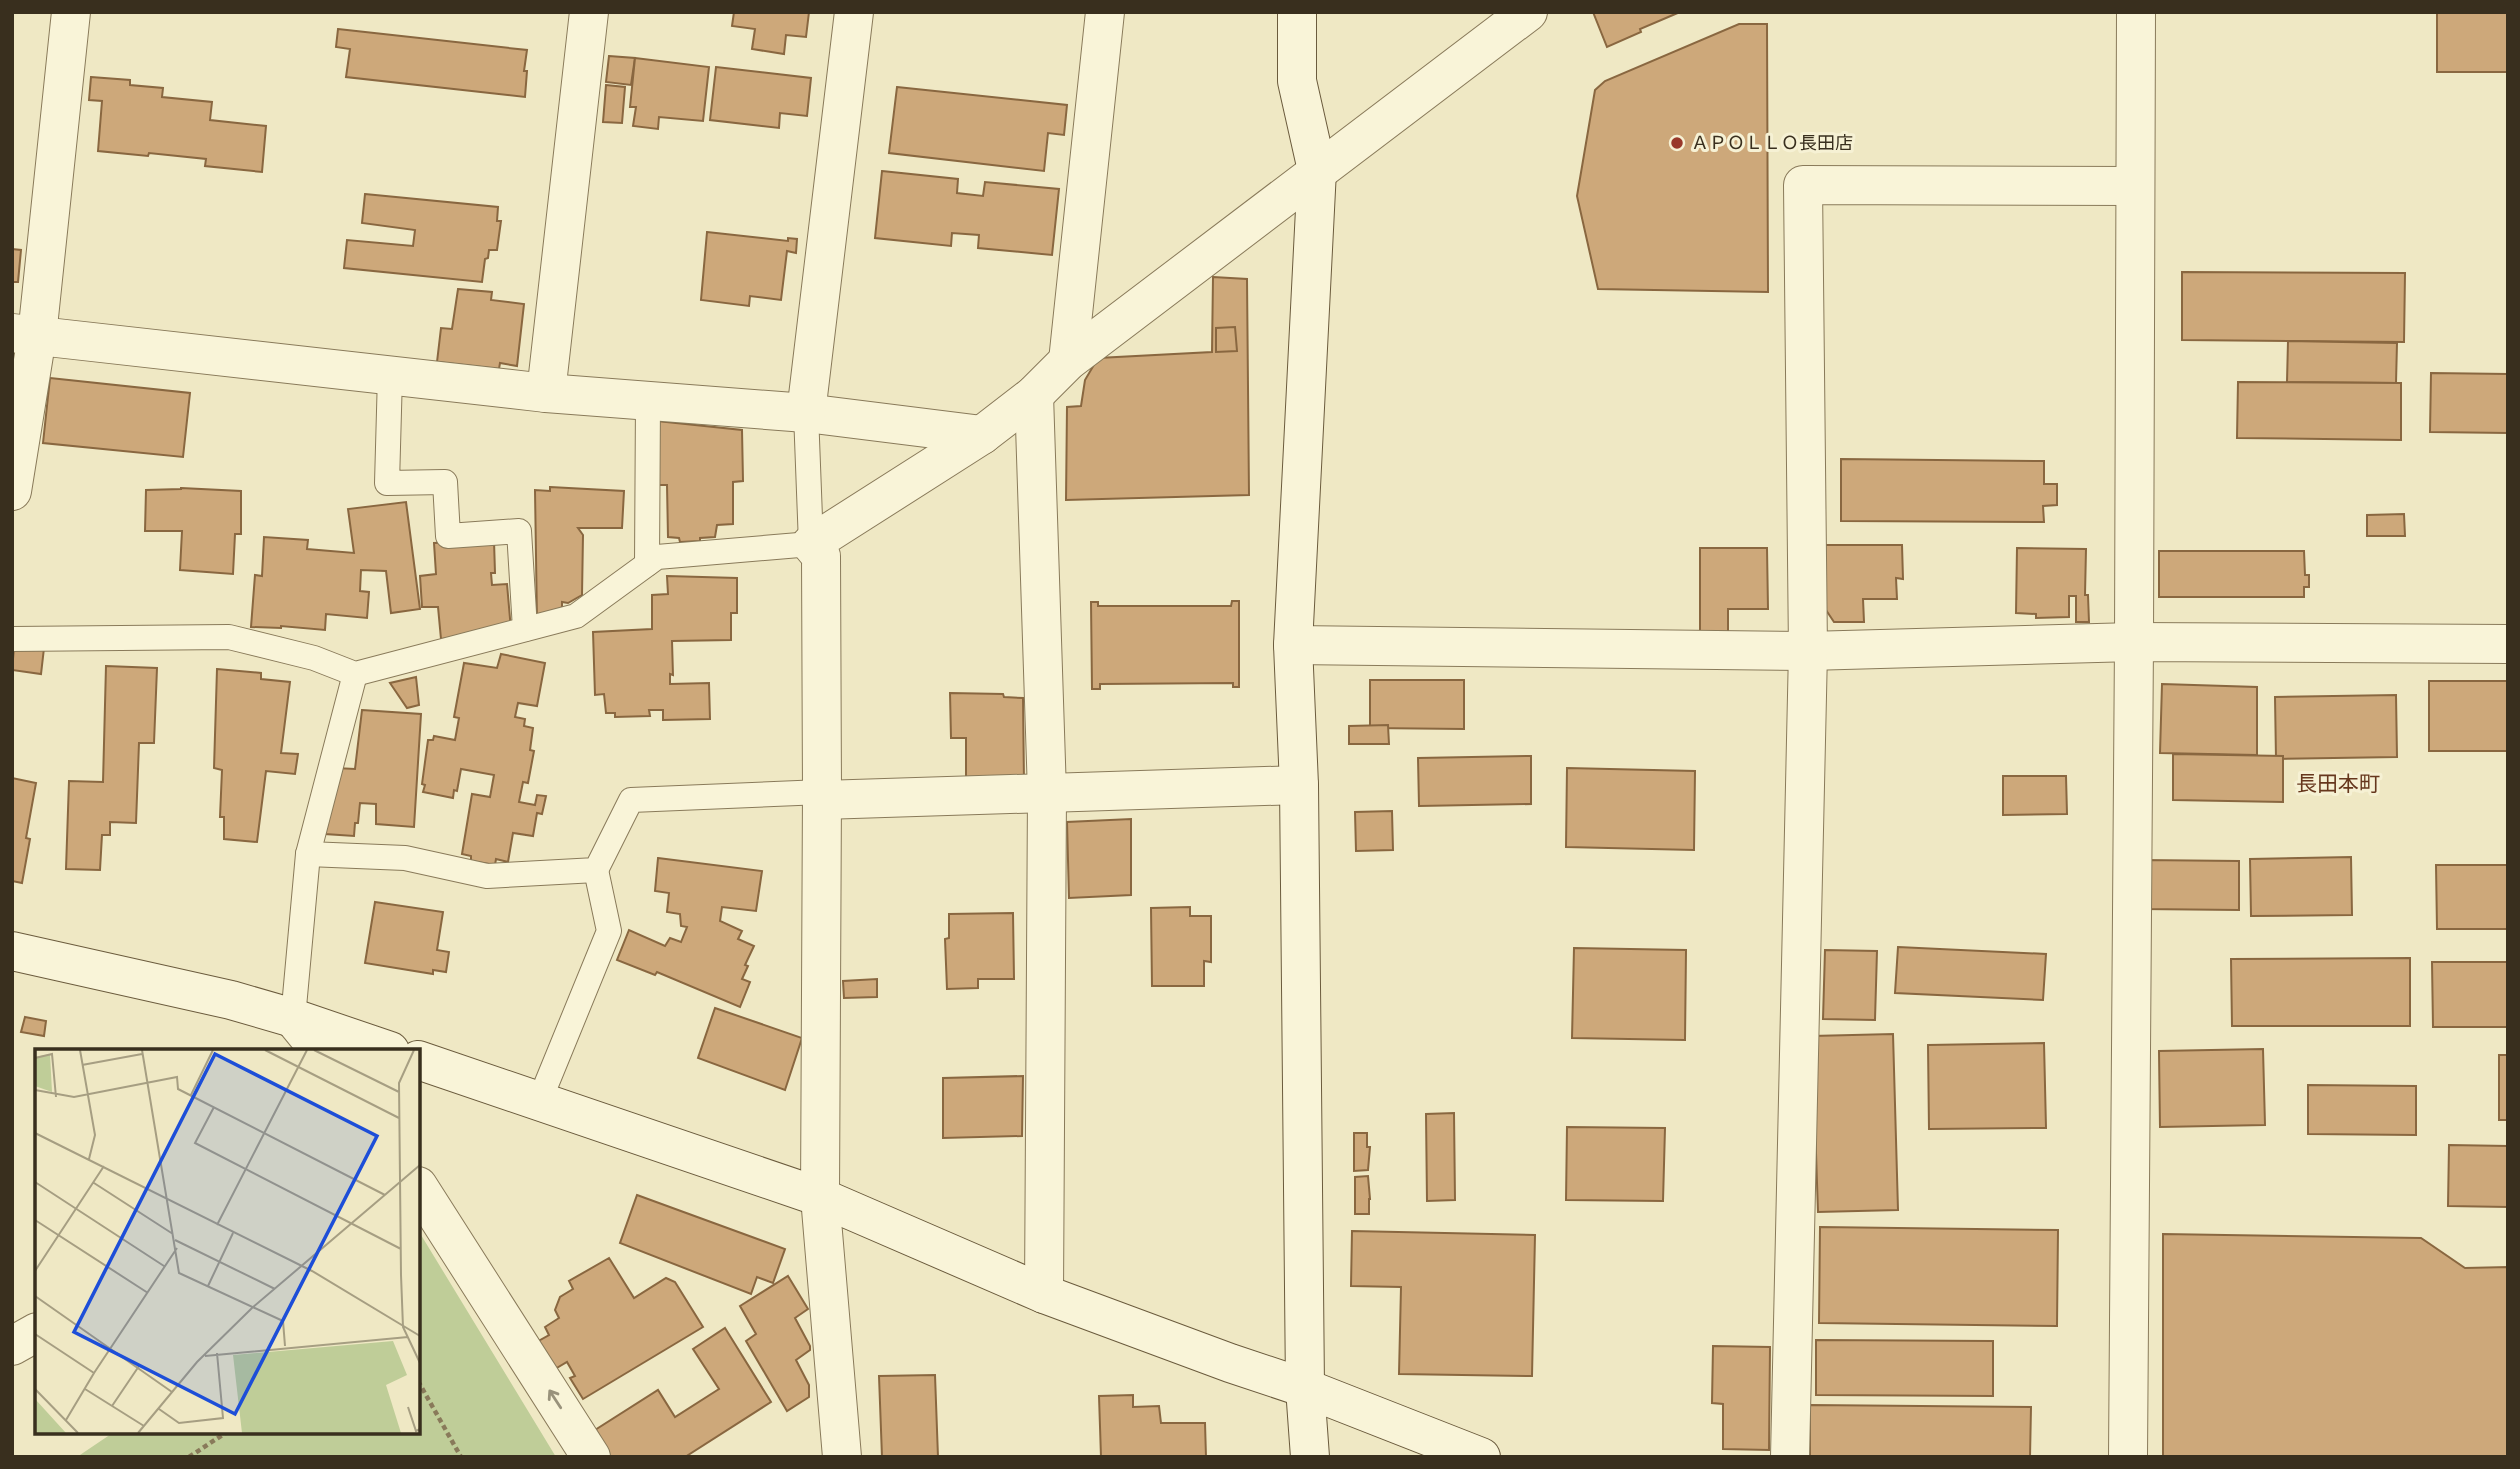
<svg xmlns="http://www.w3.org/2000/svg" width="2520" height="1469" font-family="'Libre Baskerville','Noto Sans JP',serif">
  <style>
    .green { fill: #bfcd98 }
    .building { fill: #cda87a; stroke: #896740; stroke-width: 2 }
    .lines { fill: none; stroke-linecap: round; stroke-linejoin: round }
    .lane-casing { stroke: #897a5a; stroke-width: 26 }
    .street-casing { stroke: #897a5a; stroke-width: 40 }
    .secondary-casing { stroke: #6b5b3d; stroke-width: 40 }
    .path { stroke: #897a5a; stroke-width: 4.5; stroke-dasharray: 5 3.5; stroke-linecap: butt }
    .lane { stroke: #f9f4d8; stroke-width: 24 }
    .street { stroke: #f9f4d8; stroke-width: 38 }
    .secondary { stroke: #f9f4d8; stroke-width: 38 }
    .oneway { stroke: #99927b }
    .poi-dot { fill: #99382a; stroke: #f6f1d4; stroke-width: 2.5 }
    .labels { text-anchor: middle; stroke-width: 6; stroke-linejoin: round; paint-order: stroke }
    .poi-label { font-size: 18px; fill: #392f1e; stroke: #f6f1d4; text-anchor: start }
    .quarter-label { font-size: 21px; fill: #66371d; stroke: #f6f1d4 }
    .inset-road { fill: none; stroke: #a69e82; stroke-width: 2 }
    .view { fill: #1d4ed8; fill-opacity: 0.15; stroke: #1d4ed8; stroke-width: 3.5 }
    .inset-edge { fill: none; stroke: #392f1e; stroke-width: 3.5 }
  </style>
  <rect width="100%" height="100%" fill="#efe8c4"/>
  <polygon class="green" points="418,1230 556,1457 77,1457 114,1432 418,1432"/>
  <g class="building">
    <polygon points="734,12 809,12 806,37 786,35 784,54 752,49 755,29 732,26"/>
    <polygon points="1593,12 1680,12 1640,29 1641,32 1607,47"/>
    <rect x="2437" y="12" width="71" height="60"/>
    <polygon points="1739,24 1767,24 1768,292 1598,289 1577,196 1595,90 1605,81"/>
    <polygon points="338,29 527,50 524,71 527,71 525,97 346,77 350,49 336,47"/>
    <polygon points="609,56 635,58 631,85 606,82"/>
    <polygon points="635,58 709,67 703,121 659,117 658,129 633,126 636,107 630,107"/>
    <polygon points="716,67 811,78 807,116 780,113 779,128 710,120"/>
    <polygon points="91,77 130,80 130,85 163,88 162,97 212,102 210,120 266,126 262,172 205,166 206,159 149,153 148,156 98,151 102,101 89,100"/>
    <polygon points="606,85 625,87 622,123 603,122"/>
    <polygon points="897,87 1067,105 1064,135 1048,133 1044,171 889,153"/>
    <polygon points="882,171 958,179 957,193 983,196 985,182 1059,189 1052,255 978,248 979,235 952,233 951,246 875,238"/>
    <polygon points="365,194 498,207 497,221 501,221 497,250 489,250 488,258 485,259 482,282 344,268 347,240 413,246 415,230 362,223"/>
    <polygon points="707,232 788,241 788,238 797,239 796,253 787,251 781,300 750,296 749,306 701,300"/>
    <polygon points="12,249 21,250 18,282 12,282"/>
    <polygon points="2182,272 2405,273 2404,342 2182,340"/>
    <polygon points="1213,277 1247,279 1249,495 1066,500 1067,407 1081,406 1085,380 1098,358 1212,352"/>
    <polygon points="458,289 492,292 491,300 524,304 517,366 500,363 499,369 437,362 441,328 452,329"/>
    <polygon points="1235,327 1237,351 1216,352 1216,328"/>
    <polygon points="2288,341 2397,343 2396,383 2287,382"/>
    <polygon points="2431,373 2508,374 2508,433 2430,432"/>
    <polygon points="50,378 190,393 183,457 43,443"/>
    <polygon points="2238,382 2401,383 2401,440 2237,438"/>
    <polygon points="657,421 742,430 743,481 733,482 733,524 717,525 715,537 700,538 700,541 680,542 679,538 668,537 667,485 657,485"/>
    <polygon points="1841,459 2044,461 2044,484 2057,484 2057,505 2043,506 2044,522 1841,521"/>
    <polygon points="550,487 624,491 622,528 578,528 583,535 582,595 568,603 562,602 562,607 537,621 535,490 550,491"/>
    <polygon points="181,488 241,491 241,534 235,534 233,574 180,570 182,531 145,531 146,490 181,489"/>
    <polygon points="406,502 420,609 391,613 386,571 361,570 360,591 369,592 367,618 326,614 325,630 281,626 281,628 251,627 255,575 262,576 264,537 308,540 307,549 354,553 348,509"/>
    <polygon points="2404,514 2405,536 2367,536 2367,515"/>
    <polygon points="494,541 495,573 491,573 492,585 507,584 511,630 490,635 441,639 438,607 422,607 420,576 436,574 434,543"/>
    <polygon points="1825,545 1902,545 1903,579 1896,578 1897,599 1863,599 1864,622 1834,622 1826,610"/>
    <polygon points="1700,548 1767,548 1768,609 1728,609 1728,632 1700,631"/>
    <polygon points="2017,548 2086,549 2085,595 2088,595 2089,622 2076,622 2076,596 2069,596 2069,617 2036,618 2036,614 2016,613"/>
    <polygon points="2159,551 2304,551 2305,575 2309,575 2309,587 2304,587 2304,597 2159,597"/>
    <polygon points="667,576 737,578 737,613 731,613 731,640 672,641 673,675 670,674 670,684 709,683 710,719 663,720 663,710 649,710 650,716 615,717 615,713 606,713 604,694 595,695 593,632 652,629 652,595 668,594"/>
    <polygon points="1232,601 1239,601 1239,687 1233,687 1233,683 1100,684 1100,689 1092,689 1091,602 1098,602 1098,606 1231,606"/>
    <polygon points="14,648 44,648 41,674 12,670"/>
    <polygon points="501,654 545,663 537,706 518,703 515,717 525,719 524,726 533,728 530,750 534,751 528,783 523,782 519,802 535,805 537,795 546,796 542,814 537,813 533,836 513,833 508,862 496,859 495,865 471,861 471,856 462,854 472,794 490,797 494,775 461,769 457,791 454,790 453,798 423,792 425,785 422,784 428,740 433,740 434,736 455,740 459,718 454,717 464,663 497,668"/>
    <polygon points="106,666 157,668 154,743 139,743 136,823 110,822 110,835 102,835 100,870 66,869 69,781 103,782"/>
    <polygon points="217,669 261,673 261,679 290,682 281,753 298,754 295,774 266,771 257,842 224,839 224,817 220,817 222,770 214,768"/>
    <polygon points="416,677 419,705 407,708 390,683"/>
    <polygon points="1370,680 1464,680 1464,729 1370,728"/>
    <rect x="2429" y="681" width="79" height="70"/>
    <polygon points="2162,684 2257,687 2257,755 2160,753"/>
    <polygon points="950,693 1003,694 1004,697 1023,698 1024,783 966,784 966,738 951,738"/>
    <polygon points="2396,695 2397,757 2276,759 2275,697"/>
    <polygon points="362,710 421,714 414,827 376,824 376,804 360,803 358,823 355,823 354,836 325,834 336,768 355,769"/>
    <polygon points="1388,725 1389,744 1349,744 1349,726"/>
    <polygon points="2173,754 2283,756 2283,802 2173,800"/>
    <polygon points="1531,756 1531,804 1419,806 1418,758"/>
    <polygon points="1567,768 1695,771 1694,850 1566,847"/>
    <polygon points="2003,776 2066,776 2067,814 2003,815"/>
    <polygon points="12,778 36,783 26,838 30,839 22,883 12,881"/>
    <polygon points="1392,811 1393,850 1356,851 1355,812"/>
    <polygon points="1131,819 1131,895 1069,898 1067,822"/>
    <polygon points="2351,857 2352,915 2251,916 2250,859"/>
    <polygon points="658,858 762,871 756,911 722,907 720,921 742,931 738,939 754,946 745,965 748,966 742,979 750,982 740,1007 657,972 655,975 617,960 629,930 665,946 670,938 681,942 687,927 681,926 680,914 667,912 669,893 655,891"/>
    <polygon points="2142,860 2239,861 2239,910 2142,909"/>
    <polygon points="2436,865 2508,865 2508,929 2437,929"/>
    <polygon points="375,902 443,912 437,950 449,952 446,972 433,970 433,974 365,963"/>
    <polygon points="1190,907 1190,916 1211,916 1211,962 1204,961 1204,986 1152,986 1151,908"/>
    <polygon points="1013,913 1014,979 978,979 978,988 947,989 945,939 949,938 949,914"/>
    <polygon points="1898,947 2046,954 2043,1000 1895,993"/>
    <polygon points="1574,948 1686,950 1685,1040 1572,1038"/>
    <polygon points="1825,950 1877,951 1875,1020 1823,1019"/>
    <polygon points="2410,958 2410,1026 2232,1026 2231,959"/>
    <polygon points="2432,962 2508,962 2508,1027 2433,1027"/>
    <polygon points="877,979 877,997 844,998 843,981"/>
    <polygon points="715,1008 802,1038 785,1090 698,1058"/>
    <polygon points="25,1017 46,1021 44,1036 21,1032"/>
    <polygon points="1893,1034 1898,1210 1818,1212 1812,1036"/>
    <polygon points="2044,1043 2046,1128 1929,1129 1928,1045"/>
    <polygon points="2263,1049 2265,1125 2160,1127 2159,1051"/>
    <rect x="2499" y="1055" width="9" height="65"/>
    <polygon points="1023,1076 1022,1136 943,1138 943,1078"/>
    <polygon points="2308,1085 2416,1086 2416,1135 2308,1134"/>
    <polygon points="1454,1113 1455,1200 1427,1201 1426,1114"/>
    <polygon points="1567,1127 1665,1128 1663,1201 1566,1200"/>
    <polygon points="1354,1133 1367,1133 1367,1147 1370,1147 1368,1170 1354,1171"/>
    <polygon points="2449,1145 2508,1146 2508,1207 2448,1206"/>
    <polygon points="1368,1176 1370,1199 1369,1199 1369,1214 1355,1214 1355,1177"/>
    <polygon points="637,1195 785,1249 773,1283 757,1277 751,1294 620,1243"/>
    <polygon points="1820,1227 2058,1230 2057,1326 1819,1323"/>
    <polygon points="1352,1231 1535,1235 1532,1376 1399,1374 1401,1287 1351,1286"/>
    <polygon points="2163,1234 2421,1238 2465,1268 2508,1267 2508,1457 2163,1457"/>
    <polygon points="609,1258 634,1298 666,1278 675,1282 703,1327 583,1399 570,1378 575,1376 567,1362 550,1372 533,1344 549,1335 545,1327 559,1318 555,1310 560,1297 573,1289 569,1281"/>
    <polygon points="788,1276 808,1309 795,1318 810,1346 810,1350 796,1360 809,1385 809,1397 787,1411 746,1341 756,1334 740,1306"/>
    <polygon points="725,1328 771,1402 685,1457 597,1457 584,1437 658,1390 675,1417 719,1389 693,1349"/>
    <polygon points="1816,1340 1993,1341 1993,1396 1816,1395"/>
    <polygon points="1713,1346 1770,1347 1769,1450 1723,1449 1723,1404 1712,1403"/>
    <polygon points="935,1375 938,1457 882,1457 879,1376"/>
    <polygon points="1133,1395 1133,1407 1159,1406 1161,1423 1205,1423 1206,1457 1101,1457 1099,1396"/>
    <polygon points="1810,1405 2031,1407 2030,1457 1810,1457"/>
  </g>
  <g class="lines">
    <g class="lane-casing">
      <g id="lane">
        <polyline points="390,375 387,483 445,482 448,536 519,531 525,629"/>
        <polyline points="647,564 648,401"/>
        <polyline points="12,639 229,637 314,658 355,674 576,616 657,557 811,544 806,413"/>
        <polyline points="308,854 405,858 487,876 596,870 631,800 822,792"/>
        <polyline points="293,1018 308,854 355,674"/>
        <polyline points="539,1102 609,931 596,870"/>
      </g>
    </g>
    <g class="street-casing">
      <g id="street">
        <polyline points="12,333 546,393 806,413 982,435"/>
        <polyline points="1068,361 1105,12"/>
        <polyline points="546,393 589,12"/>
        <polyline points="1034,395 1047,793 1044,1294"/>
        <polyline points="806,413 854,12"/>
        <polyline points="12,491 37,336 71,12"/>
        <polyline points="1293,645 1808,651 2134,642 2508,644"/>
        <polyline points="822,800 1299,785"/>
        <polyline points="293,1018 320,1051"/>
        <polyline points="418,1186 591,1457"/>
        <polyline points="12,1346 37,1332"/>
        <polyline points="842,1457 820,1197 822,792 821,556 811,544 982,435 1034,395 1068,361 1528,12"/>
        <polyline points="1790,1457 1808,651 1803,185 2135,186"/>
        <polyline points="2128,1457 2134,642 2136,12"/>
      </g>
    </g>
    <g class="secondary-casing">
      <g id="secondary">
        <polyline points="1297,12 1297,81 1317,170 1293,645 1299,785 1305,1388 1310,1457"/>
        <polyline points="12,951 231,1000 293,1018 390,1051"/>
        <polyline points="418,1060 820,1197 1044,1294 1230,1363 1305,1388 1481,1457"/>
      </g>
    </g>
    <g class="path">
      <polyline points="418,1381 461,1457"/>
      <polyline points="189,1457 227,1432"/>
    </g>
    <use href="#lane" class="lane"/>
    <use href="#street" class="street"/>
    <use href="#secondary" class="secondary"/>
  </g>
  <defs><path id="oneway-shaft" d="M-6 0H5M1.5-3L5.5 0L1.5 3" fill="none" stroke-width="1.6" stroke-linecap="round" stroke-linejoin="round" transform="scale(1.75)"/></defs>
  <use class="oneway" href="#oneway-shaft" transform="translate(555 1399) rotate(-123)"/>
  <circle class="poi-dot" cx="1677" cy="143" r="7"/>
  <g class="labels">
    <g class="poi-label">
      <text x="1691" y="149">ＡＰＯＬＬＯ長田店</text>
    </g>
    <g class="quarter-label">
      <text x="2338" y="791">長田本町</text>
    </g>
  </g>
  <g transform="translate(35 1049)">
    <rect width="385" height="385" fill="#efe8c4"/>
    <path d="M15,5l2,38 -17,-6v-29zM358,292l14,34 -21,10 15,48h-159l-9,-78zM0,351h1l30,33h-31z" fill="#bfcd98"/>
    <path class="inset-road" d="M45,1l15,85 -6,24M107,1l37,223 104,48 2,25M230,1l134,68M279,1l85,42M379,1l-15,33 2,192 2,52 17,36M0,9l17,-4 4,43M47,16l60,-11M0,41l39,7 103,-20 1,12 207,106M156,46l22,-45M179,58l-19,36 206,106M0,84l277,138 108,65M0,133l129,84M59,134l79,51M0,171l113,73M182,176l90,-175M140,191l100,49M0,222l69,-105M173,237l25,-53M0,247l137,96M0,285l59,39 -28,47M170,307l203,-19M59,324l83,-125M0,340l43,44M50,340l59,37M77,357l27,-40M373,358l8,24 4,-2M124,360l20,14 44,-5 -6,-65M103,384l59,-71 55,-54 168,-143"/>
    <path class="view" d="M180,5l162,82 -142,278 -161,-82z"/>
    <rect width="385" height="385" class="inset-edge"/>
  </g>
  <rect width="2520" height="1469" fill="none" stroke="#392f1e" stroke-width="28"/>
</svg>
